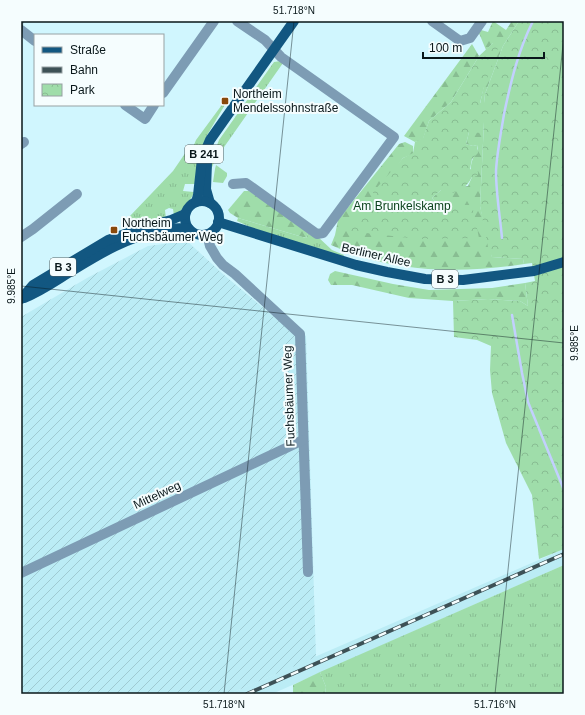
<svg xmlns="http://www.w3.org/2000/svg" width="585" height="715" font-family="Arial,sans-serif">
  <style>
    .built { fill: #bbecf5 }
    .industrial { fill: url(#industrial-furrows) }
    .grass { fill: url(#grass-tufts) }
    .forest { fill: url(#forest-firs) }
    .park { fill: url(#park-crowns) }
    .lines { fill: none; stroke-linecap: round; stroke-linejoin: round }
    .stream { stroke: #c2d0fe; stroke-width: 2.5 }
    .minor { stroke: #7d9cb4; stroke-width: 10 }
    .major { stroke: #125781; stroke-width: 10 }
    .rail-casing { stroke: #3d5156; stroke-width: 4 }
    .rail { stroke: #f5fdfe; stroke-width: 2.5; stroke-dasharray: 8; stroke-linecap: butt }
    .ticks { fill: none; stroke: #09171a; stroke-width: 1; stroke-opacity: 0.45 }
    .poi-dot { fill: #88490c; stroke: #f5fdfe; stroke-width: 1.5 }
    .labels { text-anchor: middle; stroke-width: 4; stroke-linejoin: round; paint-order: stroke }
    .shield { fill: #f5fdfe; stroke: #505c5e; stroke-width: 1 }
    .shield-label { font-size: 11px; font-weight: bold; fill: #09171a }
    .poi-label { font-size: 12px; fill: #09171a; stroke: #f5fdfe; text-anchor: start }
    .park-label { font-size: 12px; fill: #0d441e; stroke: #f5fdfe }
    .street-label { font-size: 12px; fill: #09171a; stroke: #f5fdfe }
    .neatline { fill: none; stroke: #09171a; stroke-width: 1.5 }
    .ticks-label { font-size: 10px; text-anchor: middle; fill: #09171a }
  </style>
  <defs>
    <pattern id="industrial-furrows" width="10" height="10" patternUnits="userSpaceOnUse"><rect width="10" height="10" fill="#bbecf5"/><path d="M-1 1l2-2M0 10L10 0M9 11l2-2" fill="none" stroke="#9fcad1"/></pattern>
    <pattern id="grass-tufts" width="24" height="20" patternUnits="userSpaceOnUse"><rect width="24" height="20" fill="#9fddaa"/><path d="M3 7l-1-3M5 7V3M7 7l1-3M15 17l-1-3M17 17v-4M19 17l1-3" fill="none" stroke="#88bd92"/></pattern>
    <pattern id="forest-firs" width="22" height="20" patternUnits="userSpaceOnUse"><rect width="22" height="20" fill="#9fddaa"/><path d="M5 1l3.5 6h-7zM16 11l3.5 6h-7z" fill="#88bd92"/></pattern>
    <pattern id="park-crowns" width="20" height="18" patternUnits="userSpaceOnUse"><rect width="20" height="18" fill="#9fddaa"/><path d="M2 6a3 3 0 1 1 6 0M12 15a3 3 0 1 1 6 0" fill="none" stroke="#88bd92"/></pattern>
  </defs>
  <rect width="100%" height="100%" fill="#d0f6fe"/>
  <polygon class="built" points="564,549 564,565 272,694 229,694"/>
  <polygon class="industrial" points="187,241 224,275 279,321 306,336 316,657 229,694 21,694 21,317 87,278 148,246"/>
  <g class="grass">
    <polygon points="281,61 283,63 215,160 210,172 212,158 219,140 274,62"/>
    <path d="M224,102l2,1 -20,34 -10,47h-11l-2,7 11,1c-3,9 -12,19 -20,24l-1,-7 -4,-1 -4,2 1,9 -35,5 -2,-7 44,-46 13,-19h5l5,-12z"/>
    <polygon points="216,165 227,173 227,176 223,183 213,182 215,169"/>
    <polygon points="238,218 306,238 309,232 317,236 332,250 344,255 343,257 259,231 237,221"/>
    <polygon points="564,565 564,694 325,694 326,687 320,672"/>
  </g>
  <g class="forest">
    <polygon points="493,21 506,30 512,21 519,21 503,46 485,94 484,103 480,104 493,43 486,50 479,33 481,30 488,32"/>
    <polygon points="472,44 479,56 451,102 429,121 423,139 415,142 404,136"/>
    <path d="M482,122h2l-4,84 12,51 31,2 1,5c-64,10 -133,9 -193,-19l4,-10 3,-15 61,-76 6,-2 8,4v8l-10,4 -53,73 122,-26h-34l-6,-7 9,-8 27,-4 4,-9c-3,-11 0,-18 6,-28l-1,-4 -4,1 -7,-2 3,-12z"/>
    <polygon points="244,191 249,191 309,232 306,238 238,218 230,213 228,210"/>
    <polygon points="335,271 393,284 429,290 492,288 525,283 528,306 520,301 488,299 453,301 409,298 352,285 331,285 328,280 330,274"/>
    <polygon points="320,672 326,687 325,694 293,694 293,685"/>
  </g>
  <path class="park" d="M519,21h45v528l-25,10 -7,-64 -26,-52 -14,-50 -2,-23 1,-24 -14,-6 -23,-3 -1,-36 35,-2 32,2 8,5 -3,-23 10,-2 -3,-18 -8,1 -1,-5 -31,-2 -4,-10 -8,-41 4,-84h-2l-1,11 -12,-1 -3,12 7,2 4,-1 1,8 -6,6 -2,10 8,3v4l-6,1c-6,12 -13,14 -26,18l-5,-5 -9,8 6,7h34l7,33 -61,1 -69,-8 25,-36 -1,-3 30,-34 10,-5 2,-11 8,-4 6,-17 22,-19 28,-46 14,-13 5,5 -14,39 -4,16h4l1,-9 18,-48z"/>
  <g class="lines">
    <g class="stream">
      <path d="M502,238c-2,-22 -6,-44 -6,-67 1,-19 5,-38 8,-57 7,-33 14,-63 29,-93"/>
      <polyline points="512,315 522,373 528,402 564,490"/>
    </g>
    <g class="minor">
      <polyline points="432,21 460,41 470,38 482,21"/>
      <polyline points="21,30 35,41"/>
      <polyline points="163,93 214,21"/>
      <polyline points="125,105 145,119 154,105"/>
      <polyline points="21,144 24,142"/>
      <polyline points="233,184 246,183 317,234 323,233 394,137 281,57 265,40 237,21"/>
      <polyline points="207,234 210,246 217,258 223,265 235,274 300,334 308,572"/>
      <polyline points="21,237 33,229 77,194"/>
      <polyline points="21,573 303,440"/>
    </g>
    <g class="major">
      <polyline points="207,163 206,189 210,203"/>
      <circle cx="202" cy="218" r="17"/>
      <polyline points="196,202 198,195 202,159 210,140 294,21"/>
      <polyline points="218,222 356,265 387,272 425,279 463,280 534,271 564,262"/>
      <path d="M24,298c18,-7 34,-19 51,-29 26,-16 53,-32 84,-38 10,-2 19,-4 30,-2"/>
      <polyline points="21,299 33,285 108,240 142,228 171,220 185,214"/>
    </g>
    <g class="rail-casing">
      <polyline id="rail" points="247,694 564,554"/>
    </g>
    <use href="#rail" class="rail"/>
  </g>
  <path class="ticks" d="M21,40l2,-19M21,286l543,57M224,694l70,-673M495,694l69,-659"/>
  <g class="poi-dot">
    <rect x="221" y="97" width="8" height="8" rx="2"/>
    <rect x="110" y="226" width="8" height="8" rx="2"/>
  </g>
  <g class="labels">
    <g class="shield">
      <rect x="185" y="145" width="38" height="18" rx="3"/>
      <rect x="50" y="258" width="26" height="18" rx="3"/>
      <rect x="432" y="270" width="26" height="18" rx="3"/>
    </g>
    <g class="shield-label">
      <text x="204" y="158">B 241</text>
      <text x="63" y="271">B 3</text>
      <text x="445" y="283">B 3</text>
    </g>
    <g class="poi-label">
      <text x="233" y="98">Northeim<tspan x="233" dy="14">Mendelssohnstraße</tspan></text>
      <text x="122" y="227">Northeim<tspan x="122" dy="14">Fuchsbäumer Weg</tspan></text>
    </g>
    <g class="park-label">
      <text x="402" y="210">Am Brunkelskamp</text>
    </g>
    <g class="street-label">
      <text transform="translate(376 255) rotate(13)" y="4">Berliner Allee</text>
      <text transform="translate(289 396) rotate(-92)" y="4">Fuchsbäumer Weg</text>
      <text transform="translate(157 495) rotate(-25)" y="4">Mittelweg</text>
    </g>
  </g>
  <rect width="585" height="715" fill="none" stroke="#f5fdfe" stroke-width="44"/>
  <rect x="34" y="34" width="130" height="72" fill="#f5fdfe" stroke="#97a1a3"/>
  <rect x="42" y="47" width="20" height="6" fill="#125781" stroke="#97a1a3"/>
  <text x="70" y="54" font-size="12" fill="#09171a">Straße</text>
  <rect x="42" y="67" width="20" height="6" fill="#3d5156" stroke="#97a1a3"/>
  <text x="70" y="74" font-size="12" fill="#09171a">Bahn</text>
  <rect x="42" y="84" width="20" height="12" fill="url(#park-crowns)" stroke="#97a1a3"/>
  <text x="70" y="94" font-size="12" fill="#09171a">Park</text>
  <path d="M423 52v6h121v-6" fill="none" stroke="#09171a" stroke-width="2"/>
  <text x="429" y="52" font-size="12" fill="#09171a" stroke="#f5fdfe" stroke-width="3" paint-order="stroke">100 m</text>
  <rect x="22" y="22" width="541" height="671" class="neatline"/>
  <g class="ticks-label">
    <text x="294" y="14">51.718°N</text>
    <text transform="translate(11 286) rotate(-90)" y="4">9.985°E</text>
    <text transform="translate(574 343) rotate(-90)" y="4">9.985°E</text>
    <text x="224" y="708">51.718°N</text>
    <text x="495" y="708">51.716°N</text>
  </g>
</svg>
